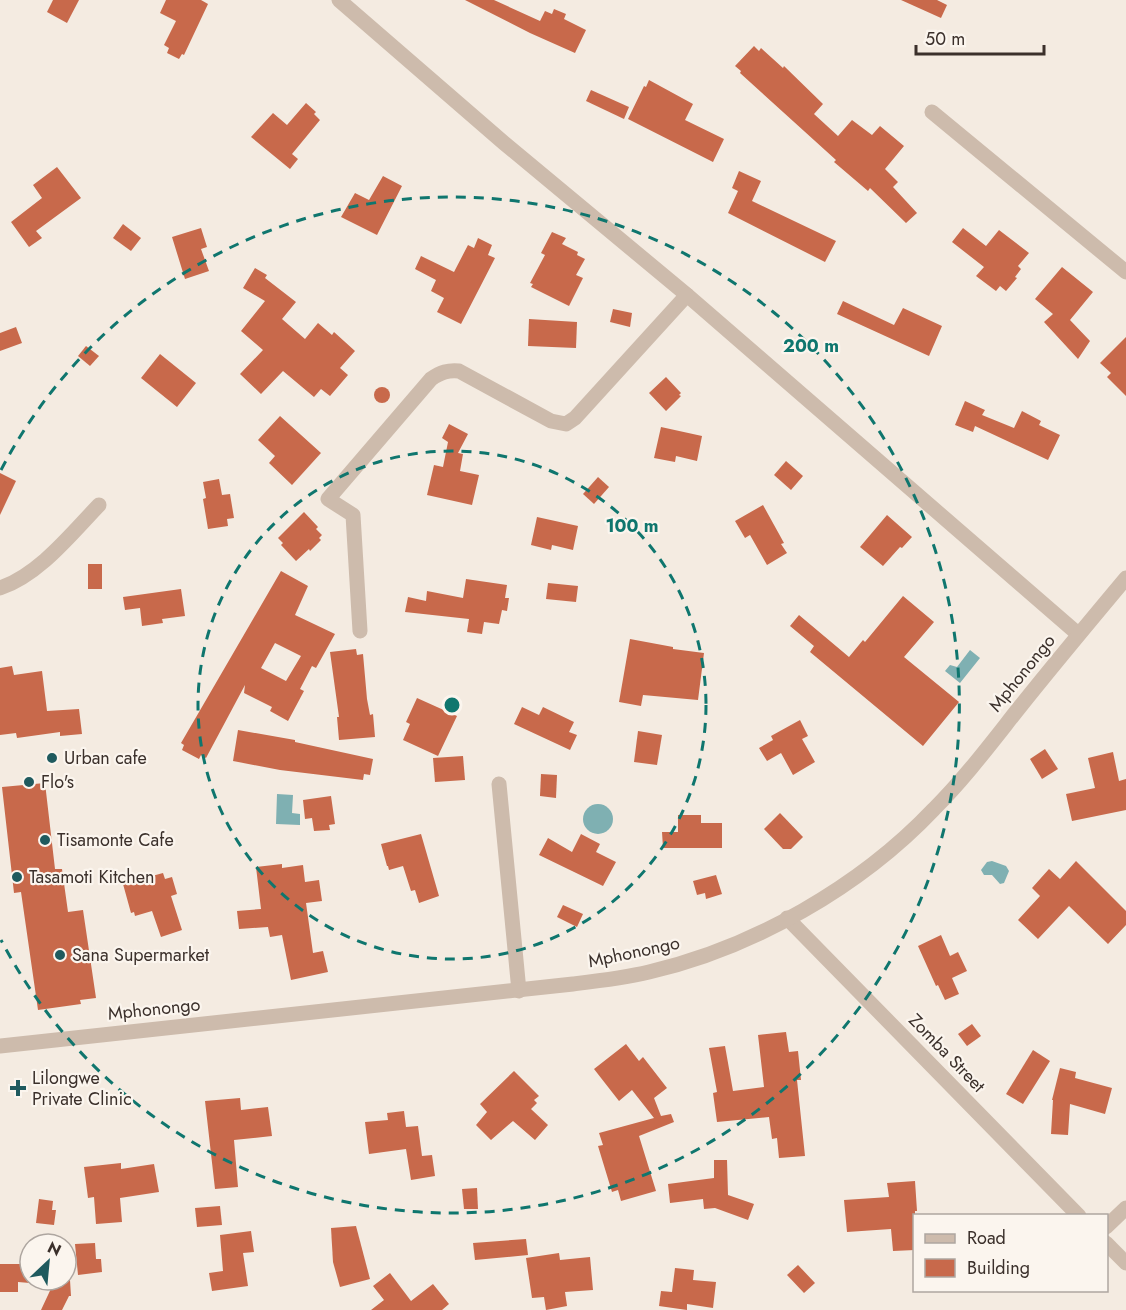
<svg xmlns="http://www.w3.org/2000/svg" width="1126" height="1310" font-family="Jost,sans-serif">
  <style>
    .water { fill: #7fb0b2 }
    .building { fill: #c8694b; fill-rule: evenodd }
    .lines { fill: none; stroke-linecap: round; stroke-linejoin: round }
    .minor { stroke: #cdbbac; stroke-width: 15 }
    .ring { fill: none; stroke: #0f766e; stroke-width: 3; stroke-dasharray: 10 8 }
    .poi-dot { fill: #1f5a5e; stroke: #fbf5ee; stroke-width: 2 }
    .labels { text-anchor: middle; stroke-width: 4.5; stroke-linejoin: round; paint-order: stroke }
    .street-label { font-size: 18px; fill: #3b302b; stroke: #fbf5ee }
    .poi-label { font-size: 18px; fill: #3b302b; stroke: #fbf5ee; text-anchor: start }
    .centre { fill: #0f766e; stroke: #fbf5ee; stroke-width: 3 }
    .ring-label { font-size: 18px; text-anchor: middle; font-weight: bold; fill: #0f766e; stroke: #fbf5ee; stroke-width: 4.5; stroke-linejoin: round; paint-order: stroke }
  </style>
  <rect width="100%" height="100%" fill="#f4ebe1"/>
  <g class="water">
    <polygon points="970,650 980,658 960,683 945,671 950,665 957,667"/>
    <polygon points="277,794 293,795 292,813 300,814 300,825 276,824"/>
    <circle cx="598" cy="819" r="15"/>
    <polygon points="992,861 1006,866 1009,871 1004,883 1000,884 992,875 984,875 981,870 987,862"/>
  </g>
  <g class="building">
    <polygon points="53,0 79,0 67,23 47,12"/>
    <polygon points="166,0 201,0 208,4 184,55 182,54 179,59 167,53 169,48 164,45 176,21 160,13"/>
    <polygon points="465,0 494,0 540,21 545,11 552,14 554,9 566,14 564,19 586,30 575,53 530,33"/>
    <polygon points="901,0 937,0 947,5 941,18"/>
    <polygon points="754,46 759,51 761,48 783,68 784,66 823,104 814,114 838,136 852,120 872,135 880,126 904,146 885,169 898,182 893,187 917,213 906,223 870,188 868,191 834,162 836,160 740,73 741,71 735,66"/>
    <polygon points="649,80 693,104 685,120 724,139 713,162 628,119 644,86 646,87"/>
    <polygon points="591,90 629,107 624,119 586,101"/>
    <polygon points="306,103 316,112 314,114 320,120 292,154 298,159 290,169 251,137 273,113 287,125"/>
    <polygon points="57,167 81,198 36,231 42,238 29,247 11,222 42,198 33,185"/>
    <polygon points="739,171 761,181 752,201 836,241 825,262 728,213 738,191 732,188"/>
    <polygon points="383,176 402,186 377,235 341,217 355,193 369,200"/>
    <polygon points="123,224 141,238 131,251 113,238"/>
    <polygon points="201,228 207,247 201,249 209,271 185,279 172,237"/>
    <polygon points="963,228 986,246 999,230 1029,253 1018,266 1021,269 1015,277 1017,278 1006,291 1000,286 996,291 976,276 984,267 952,242"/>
    <polygon points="552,232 566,238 562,244 578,252 577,255 585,259 576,275 583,278 569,306 531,287 533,284 530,283 545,255 541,253"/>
    <polygon points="478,238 492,245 488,255 495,258 461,324 437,312 444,298 431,291 436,280 415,269 421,256 454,272 468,245 474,248"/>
    <polygon points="1062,267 1093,292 1070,320 1090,341 1078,359 1044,322 1053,314 1035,299"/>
    <polygon points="255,268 267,275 265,278 296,302 282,319 305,339 318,323 332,335 334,332 355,351 340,368 348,375 330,396 321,389 314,397 283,371 261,394 240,374 263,350 241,331 265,301 243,288"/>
    <polygon points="843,301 894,325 903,308 942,326 929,356 837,314"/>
    <polygon points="613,309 632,313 630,327 610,322"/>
    <polygon points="529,319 577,322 576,348 528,346"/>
    <polygon points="16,327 22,343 0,351 0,333"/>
    <polygon points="1126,337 1126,396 1107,377 1111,373 1100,363"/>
    <polygon points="86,346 99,356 90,366 78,356"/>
    <polygon points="160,354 196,383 177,407 141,378"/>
    <polygon points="666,377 681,393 679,395 681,396 666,411 649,393"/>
    <circle cx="382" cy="395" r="8"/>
    <polygon points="965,401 985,410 982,415 1014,428 1022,411 1041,421 1039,425 1060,435 1048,460 975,426 973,432 955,425"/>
    <polygon points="280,416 321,453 292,485 269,463 275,456 258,440"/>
    <polygon points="449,424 468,434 458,453 463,454 460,471 479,475 472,505 427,495 434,465 443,467 448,442 442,438"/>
    <polygon points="661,427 702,436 697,461 676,456 675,462 654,458"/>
    <polygon points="786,461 803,476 791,490 774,475"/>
    <polygon points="0,473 16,481 0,515"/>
    <polygon points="598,477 609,487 594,504 583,494"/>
    <polygon points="219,479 222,495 230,494 234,518 227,519 228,526 208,529 203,499 206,498 203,482"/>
    <polygon points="763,505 784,543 781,544 787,553 767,565 750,535 745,538 735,521"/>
    <polygon points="304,512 318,527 316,529 322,535 319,538 321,540 310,551 309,549 296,561 281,545 283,543 278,538"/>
    <polygon points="887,515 912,537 902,548 900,547 883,566 860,547"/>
    <polygon points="537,517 578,526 573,550 552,545 551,550 531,545"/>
    <rect x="88" y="564" width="14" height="25"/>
    <path d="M281,571l27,15 -13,29 40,19 -19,34 -4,-2 -12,23 4,2 -16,30 -18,-10 2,-4 -28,-14 1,-8 -39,73 -5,-3 -2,4 -17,-9 2,-5 -3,-2zM275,643l26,13 -15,25 -25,-13z"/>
    <polygon points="466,579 507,585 505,598 509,598 507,611 502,610 499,624 484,622 482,634 467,632 469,619 405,612 408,597 426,601 427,591 463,598"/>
    <polygon points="548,583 578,586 576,602 546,599"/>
    <polygon points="181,589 185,616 162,619 163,623 142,626 140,608 125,610 123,597"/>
    <polygon points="903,596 934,622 904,657 959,702 923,746 810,652 814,646 790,626 799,615 849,657 863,640 865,642"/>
    <polygon points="630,639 673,647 673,649 704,653 698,700 643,695 641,706 619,702"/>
    <polygon points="356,649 357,655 363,654 367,699 370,715 373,714 375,737 339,740 337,717 339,717 330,652"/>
    <polygon points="12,666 14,675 42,671 47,711 79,709 82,734 60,736 60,732 17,738 16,733 0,735 0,668"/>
    <polygon points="417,698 457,716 438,756 403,740 410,724 406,722"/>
    <polygon points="522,707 539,715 543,707 574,722 569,732 577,735 570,750 514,724"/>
    <polygon points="800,720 808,736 802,739 815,762 793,775 781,753 767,761 759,748 773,740 771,736"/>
    <polygon points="238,730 295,740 295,742 373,759 370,775 364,774 363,780 280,770 233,761"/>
    <polygon points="638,731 662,735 657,765 634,762"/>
    <polygon points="1045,749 1058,769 1042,779 1030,759"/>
    <polygon points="1113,752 1119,781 1126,779 1126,810 1072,821 1066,794 1095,788 1088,758"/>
    <polygon points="463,756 465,780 435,782 433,758"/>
    <polygon points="541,774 557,775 556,798 540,796"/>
    <polygon points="45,783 55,869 62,869 68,912 83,910 96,998 80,1000 81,1004 38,1010 21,892 14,893 2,787"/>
    <polygon points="331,796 335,824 329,825 330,830 314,831 312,818 305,819 303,800"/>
    <polygon points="780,813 803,837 791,849 783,849 764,829"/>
    <polygon points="678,815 701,815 701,823 722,823 722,848 663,848 662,832 678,832"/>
    <polygon points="421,834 439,896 419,903 415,890 411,891 403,866 389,870 388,866 387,866 381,844"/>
    <polygon points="581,834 600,844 596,852 616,862 603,886 539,855 548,838 572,852"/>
    <polygon points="1076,861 1126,911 1126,925 1108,944 1069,906 1038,939 1018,920 1040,896 1032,888 1049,869 1060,879"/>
    <polygon points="282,864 282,868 303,865 305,882 319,880 322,901 306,903 313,953 323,951 328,972 291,980 282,935 270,937 268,927 239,929 237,911 261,909 256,867"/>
    <polygon points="163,873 165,879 172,877 177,894 171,896 182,930 161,937 152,911 135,916 134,912 131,913 123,884"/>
    <polygon points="716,875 722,894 706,899 705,893 697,895 693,881"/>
    <polygon points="563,905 583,914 577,927 557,917"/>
    <polygon points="941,935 950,956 958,952 967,971 952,978 959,994 945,1000 938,985 936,986 918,946"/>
    <polygon points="972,1024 981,1036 967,1046 958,1034"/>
    <polygon points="786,1032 789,1052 798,1051 801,1080 797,1080 805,1156 779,1158 777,1138 772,1139 769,1117 717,1122 713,1093 717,1092 709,1048 725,1046 733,1091 764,1087 758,1035"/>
    <polygon points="626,1044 639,1061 643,1057 667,1088 654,1098 661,1116 671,1114 674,1122 639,1136 656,1191 621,1201 618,1190 612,1192 598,1146 603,1145 599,1133 654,1118 632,1090 619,1101 594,1069"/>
    <polygon points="1033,1050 1050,1061 1023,1104 1006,1094"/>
    <polygon points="1060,1068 1076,1072 1075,1078 1112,1088 1105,1114 1070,1104 1068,1135 1051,1134 1053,1100 1052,1100"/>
    <polygon points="514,1071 539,1096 534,1100 537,1103 531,1109 548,1125 535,1140 513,1121 491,1140 476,1125 487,1112 480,1104"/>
    <polygon points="240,1098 241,1110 268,1107 272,1136 234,1140 238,1187 215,1189 205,1101"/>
    <polygon points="404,1111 406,1127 418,1126 422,1156 432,1155 435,1176 411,1180 406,1149 369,1154 365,1122 388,1120 387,1113"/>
    <polygon points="714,1160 727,1160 728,1195 754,1204 748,1220 715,1208 704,1209 703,1199 670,1203 668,1184 714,1178"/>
    <polygon points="121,1163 121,1169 154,1164 159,1192 120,1198 122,1222 96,1224 94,1197 88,1198 84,1167"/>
    <polygon points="915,1181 917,1211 915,1211 915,1250 893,1251 891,1229 847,1232 844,1200 889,1197 887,1183"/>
    <polygon points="477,1188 478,1209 464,1209 462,1189"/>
    <polygon points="39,1199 53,1201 52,1210 56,1210 54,1225 36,1223"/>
    <polygon points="220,1206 222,1225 197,1227 195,1208"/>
    <polygon points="356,1226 370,1279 340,1287 333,1262 331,1228"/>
    <polygon points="251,1231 254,1252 243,1253 248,1286 212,1291 209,1273 223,1271 220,1235"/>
    <polygon points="526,1239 528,1255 475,1260 473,1243"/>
    <polygon points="95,1243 96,1259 101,1259 102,1272 78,1275 75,1244"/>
    <polygon points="559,1253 560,1260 590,1257 593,1290 565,1292 567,1306 546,1310 544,1297 532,1298 526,1258"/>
    <polygon points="0,1264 30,1264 30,1283 18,1282 18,1292 0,1292"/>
    <polygon points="798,1265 815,1283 804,1293 787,1275"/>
    <polygon points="675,1268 694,1270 693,1280 716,1282 713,1308 687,1304 687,1310 659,1306 661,1291 672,1292"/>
    <polygon points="390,1273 411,1301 433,1284 449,1304 442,1310 371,1310 384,1300 373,1286"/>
    <polygon points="55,1280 70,1280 71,1296 69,1296 62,1310 41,1310"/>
  </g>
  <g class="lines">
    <g class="minor">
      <polyline points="339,0 504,143 687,295 1078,634"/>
      <polyline points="932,112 1126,272"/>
      <path d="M0,588c39,-13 72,-55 99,-83"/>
      <path d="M360,631l-7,-116 -25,-16 103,-120c10,-7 17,-9 28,-8l92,50 15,3 9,-6 112,-123"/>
      <polyline points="499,784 519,991"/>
      <polyline points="787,918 1079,1216"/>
      <path d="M0,1046l573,-62c25,-3 51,-6 76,-12 104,-24 211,-85 285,-163 31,-31 58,-67 85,-101 35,-44 71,-87 107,-130"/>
      <polyline points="1106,1227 1126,1208"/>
      <polyline points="1106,1243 1126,1263"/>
    </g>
  </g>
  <g class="ring">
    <circle cx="452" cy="705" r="254"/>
    <path d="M1 470A508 508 0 1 1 1 940"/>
  </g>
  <g class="poi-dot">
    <circle cx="52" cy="758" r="6"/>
    <circle cx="29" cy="782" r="6"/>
    <circle cx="45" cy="840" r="6"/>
    <circle cx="17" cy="877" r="6"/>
    <circle cx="60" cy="955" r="6"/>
    <path d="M15 1079h6v6h6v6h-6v6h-6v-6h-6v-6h6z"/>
  </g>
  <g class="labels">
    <g class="street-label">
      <text transform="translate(1022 673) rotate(-51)" y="6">Mphonongo</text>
      <text transform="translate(634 952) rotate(-12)" y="6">Mphonongo</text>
      <text transform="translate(154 1009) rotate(-6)" y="6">Mphonongo</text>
      <text transform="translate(947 1053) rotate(46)" y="6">Zomba Street</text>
    </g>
    <g class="poi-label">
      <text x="64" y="764">Urban cafe</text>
      <text x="41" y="788">Flo's</text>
      <text x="57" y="846">Tisamonte Cafe</text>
      <text x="29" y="883">Tasamoti Kitchen</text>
      <text x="72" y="961">Sana Supermarket</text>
      <text x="32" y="1084">Lilongwe<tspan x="32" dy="21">Private Clinic</tspan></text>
    </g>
  </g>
  <circle cx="452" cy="705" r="9" class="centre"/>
  <g class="ring-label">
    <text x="811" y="352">200 m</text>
    <text x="632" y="532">100 m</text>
  </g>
  <rect x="913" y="1214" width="195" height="78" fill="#fbf5ee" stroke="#aea6a0" stroke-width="1.5"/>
  <rect x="925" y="1234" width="30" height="9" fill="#cdbbac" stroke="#aea6a0" stroke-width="1.5"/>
  <text x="967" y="1244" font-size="18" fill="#3b302b">Road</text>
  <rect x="925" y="1259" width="30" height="18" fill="#c8694b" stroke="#aea6a0" stroke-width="1.5"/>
  <text x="967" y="1274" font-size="18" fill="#3b302b">Building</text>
  <g transform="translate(48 1262) rotate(26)"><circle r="28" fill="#fbf5ee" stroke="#aea6a0" stroke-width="1.5"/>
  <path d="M0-4.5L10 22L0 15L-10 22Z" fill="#1f5a5e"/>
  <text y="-9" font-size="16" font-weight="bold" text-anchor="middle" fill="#3b302b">N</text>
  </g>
  <path d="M916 45v9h128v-9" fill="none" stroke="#3b302b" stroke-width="3"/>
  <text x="925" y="45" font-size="18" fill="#3b302b" stroke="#fbf5ee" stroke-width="4.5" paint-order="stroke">50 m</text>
</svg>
